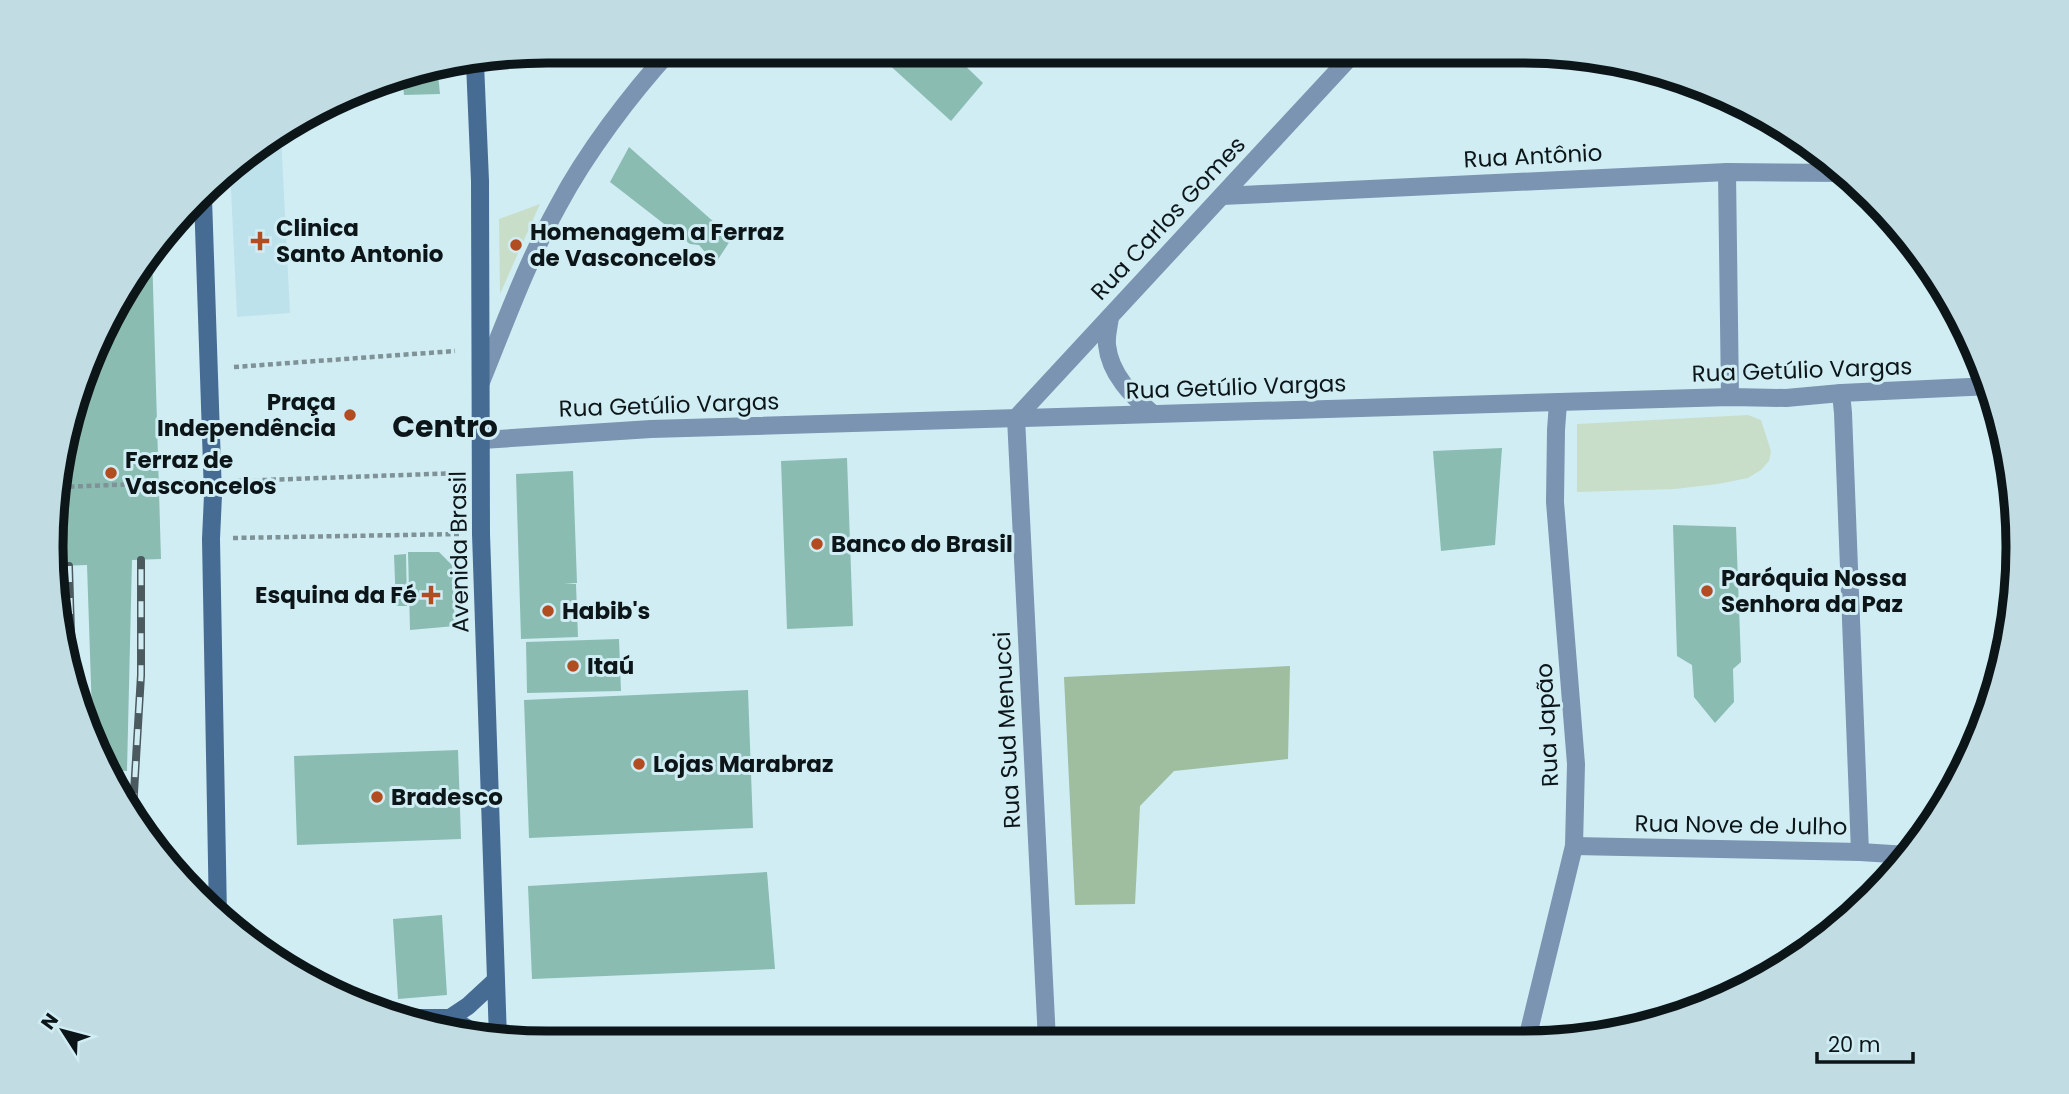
<svg xmlns="http://www.w3.org/2000/svg" width="2069" height="1094" font-family="Poppins,sans-serif">
  <style>
    .built { fill: #bde2ec }
    .green { fill: #c8dec9 }
    .forest { fill: #9ebe9f }
    .building { fill: #8abcb2 }
    .lines { fill: none; stroke-linecap: round; stroke-linejoin: round }
    .path { stroke: #7e9298; stroke-width: 4.5; stroke-dasharray: 5 3.5; stroke-linecap: butt }
    .minor { stroke: #7a94b1; stroke-width: 18 }
    .tertiary { stroke: #7a94b1; stroke-width: 18 }
    .secondary { stroke: #466c94; stroke-width: 18 }
    .rail-casing { stroke: #4a5a5e; stroke-width: 8 }
    .rail { stroke: #d1edf4; stroke-width: 5; stroke-dasharray: 16; stroke-linecap: butt }
    .poi-dot { fill: #b24c21; stroke: #d1edf4; stroke-width: 2.5 }
    .labels { text-anchor: middle; stroke-width: 6; stroke-linejoin: round; paint-order: stroke }
    .street-label { font-size: 23px; fill: #0c1619; stroke: #d1edf4 }
    .poi-label { font-size: 23px; font-weight: bold; fill: #0c1619; stroke: #d1edf4; text-anchor: start }
    .district-label { font-size: 30px; font-weight: bold; fill: #0c1619; stroke: #d1edf4 }
    .rim { fill: none; stroke: #0c1619; stroke-width: 9 }
  </style>
  <rect width="100%" height="100%" fill="#d1edf4"/>
  <polygon class="built" points="281,134 290,313 237,317 230,169 245,154"/>
  <g class="green">
    <polygon points="540,204 500,294 499,219"/>
    <polygon points="1748,415 1761,420 1771,451 1769,461 1761,470 1748,478 1718,484 1675,489 1577,492 1577,424"/>
  </g>
  <polygon class="forest" points="1290,666 1288,759 1174,771 1140,806 1135,904 1075,905 1064,677"/>
  <g class="building">
    <polygon points="874,51 950,51 983,83 951,121"/>
    <polygon points="438,74 440,94 404,95 402,76"/>
    <polygon points="629,147 732,238 715,264 699,245 690,244 610,182"/>
    <polygon points="152,252 161,559 132,560 127,771 109,770 93,744 87,565 58,566 57,528 68,419 134,272"/>
    <polygon points="1502,448 1495,545 1441,551 1433,451"/>
    <polygon points="847,458 853,626 787,629 781,461"/>
    <polygon points="573,471 577,583 564,583 576,584 578,637 521,639 516,474"/>
    <polygon points="1673,525 1736,527 1741,662 1733,669 1734,702 1715,723 1694,697 1692,665 1677,656"/>
    <polygon points="408,552 439,552 452,565 455,626 410,630"/>
    <polygon points="406,554 407,606 396,606 394,555"/>
    <polygon points="619,639 621,691 527,693 526,642"/>
    <polygon points="748,690 753,828 529,838 524,700"/>
    <polygon points="458,750 461,839 297,845 294,756"/>
    <polygon points="767,872 775,969 532,979 528,886"/>
    <polygon points="442,915 447,995 398,999 393,919"/>
  </g>
  <g class="lines">
    <g class="path">
      <polyline points="234,367 455,351"/>
      <polyline points="237,481 459,473"/>
      <polyline points="61,487 189,482"/>
      <polyline points="233,538 459,534"/>
    </g>
    <g class="minor">
      <polyline points="1727,172 1730,397"/>
      <polyline points="1222,196 1727,172 1845,173"/>
      <path d="M1110,317c-1,9 -4,19 -3,28 3,29 25,51 45,68"/>
      <polyline points="1841,393 1843,413 1860,852"/>
      <polyline points="482,440 651,429 1730,397 1786,398 1841,393 1991,386"/>
      <polyline points="1574,846 1860,852 1908,855"/>
      <polyline points="1527,1039 1574,846 1576,764 1555,502 1556,430 1558,403"/>
      <polyline points="1047,1041 1016,418 1355,52"/>
    </g>
    <path class="tertiary" d="M481,382c24,-59 46,-120 77,-176 28,-53 72,-111 112,-155"/>
    <g class="secondary">
      <polyline points="475,63 480,181 481,534 498,1039"/>
      <polyline points="203,198 213,495 211,539 218,916"/>
      <polyline points="396,1018 450,1018 480,1036"/>
      <polyline points="450,1018 468,1006 495,981"/>
    </g>
    <g class="rail-casing">
      <g id="rail">
        <polyline points="69,566 72,666"/>
        <polyline points="133,809 141,675 141,560"/>
      </g>
    </g>
    <use href="#rail" class="rail"/>
  </g>
  <g class="poi-dot">
    <path d="M256.5 230.5h7v7h7v7h-7v7h-7v-7h-7v-7h7z"/>
    <circle cx="516" cy="245" r="7"/>
    <circle cx="350" cy="415" r="7"/>
    <circle cx="111" cy="473" r="7"/>
    <circle cx="817" cy="544" r="7"/>
    <circle cx="1707" cy="591" r="7"/>
    <path d="M427.5 584.5h7v7h7v7h-7v7h-7v-7h-7v-7h7z"/>
    <circle cx="548" cy="611" r="7"/>
    <circle cx="573" cy="666" r="7"/>
    <circle cx="639" cy="764" r="7"/>
    <circle cx="377" cy="797" r="7"/>
  </g>
  <g class="labels">
    <g class="street-label">
      <text transform="translate(1533 156) rotate(-3)" y="8">Rua Antônio</text>
      <text transform="translate(1168 218) rotate(-47)" y="8">Rua Carlos Gomes</text>
      <text transform="translate(1802 370) rotate(-2)" y="8">Rua Getúlio Vargas</text>
      <text transform="translate(1236 387) rotate(-2)" y="8">Rua Getúlio Vargas</text>
      <text transform="translate(669 405) rotate(-2)" y="8">Rua Getúlio Vargas</text>
      <text transform="translate(459 552) rotate(-91)" y="8">Avenida Brasil</text>
      <text transform="translate(1547 725) rotate(-93)" y="8">Rua Japão</text>
      <text transform="translate(1007 730) rotate(-93)" y="8">Rua Sud Menucci</text>
      <text transform="translate(1741 825) rotate(1)" y="8">Rua Nove de Julho</text>
    </g>
    <g class="poi-label">
      <text x="276" y="236">Clinica<tspan x="276" dy="26">Santo Antonio</tspan></text>
      <text x="530" y="240">Homenagem a Ferraz<tspan x="530" dy="26">de Vasconcelos</tspan></text>
      <text x="336" y="410" text-anchor="end">Praça<tspan x="336" dy="26">Independência</tspan></text>
      <text x="125" y="468">Ferraz de<tspan x="125" dy="26">Vasconcelos</tspan></text>
      <text x="831" y="552">Banco do Brasil</text>
      <text x="1721" y="586">Paróquia Nossa<tspan x="1721" dy="26">Senhora da Paz</tspan></text>
      <text x="417" y="603" text-anchor="end">Esquina da Fé</text>
      <text x="562" y="619">Habib's</text>
      <text x="587" y="674">Itaú</text>
      <text x="653" y="772">Lojas Marabraz</text>
      <text x="391" y="805">Bradesco</text>
    </g>
    <g class="district-label">
      <text x="445" y="437">Centro</text>
    </g>
  </g>
  <path d="M0 0H2069V1094H0ZM547 63H1522A484 484 0 0 1 2006 547V547A484 484 0 0 1 1522 1031H547A484 484 0 0 1 63 547V547A484 484 0 0 1 547 63Z" fill="#c1dce2" fill-rule="evenodd"/>
  <path class="rim" d="M547 63H1522A484 484 0 0 1 2006 547V547A484 484 0 0 1 1522 1031H547A484 484 0 0 1 63 547V547A484 484 0 0 1 547 63Z"/>
  <g transform="translate(63 1031) rotate(306)" stroke="#d1edf4" stroke-width="5" paint-order="stroke">
  <path d="M0-5L12 26L0 18L-12 26Z" fill="#0c1619"/>
  <text y="-10" font-size="19" font-weight="bold" text-anchor="middle" fill="#0c1619">N</text>
  </g>
  <path d="M1817 1052v10h96v-10" fill="none" stroke="#0c1619" stroke-width="3.5"/>
  <text x="1828" y="1052" font-size="21" fill="#0c1619" stroke="#d1edf4" stroke-width="5" paint-order="stroke">20 m</text>
</svg>
